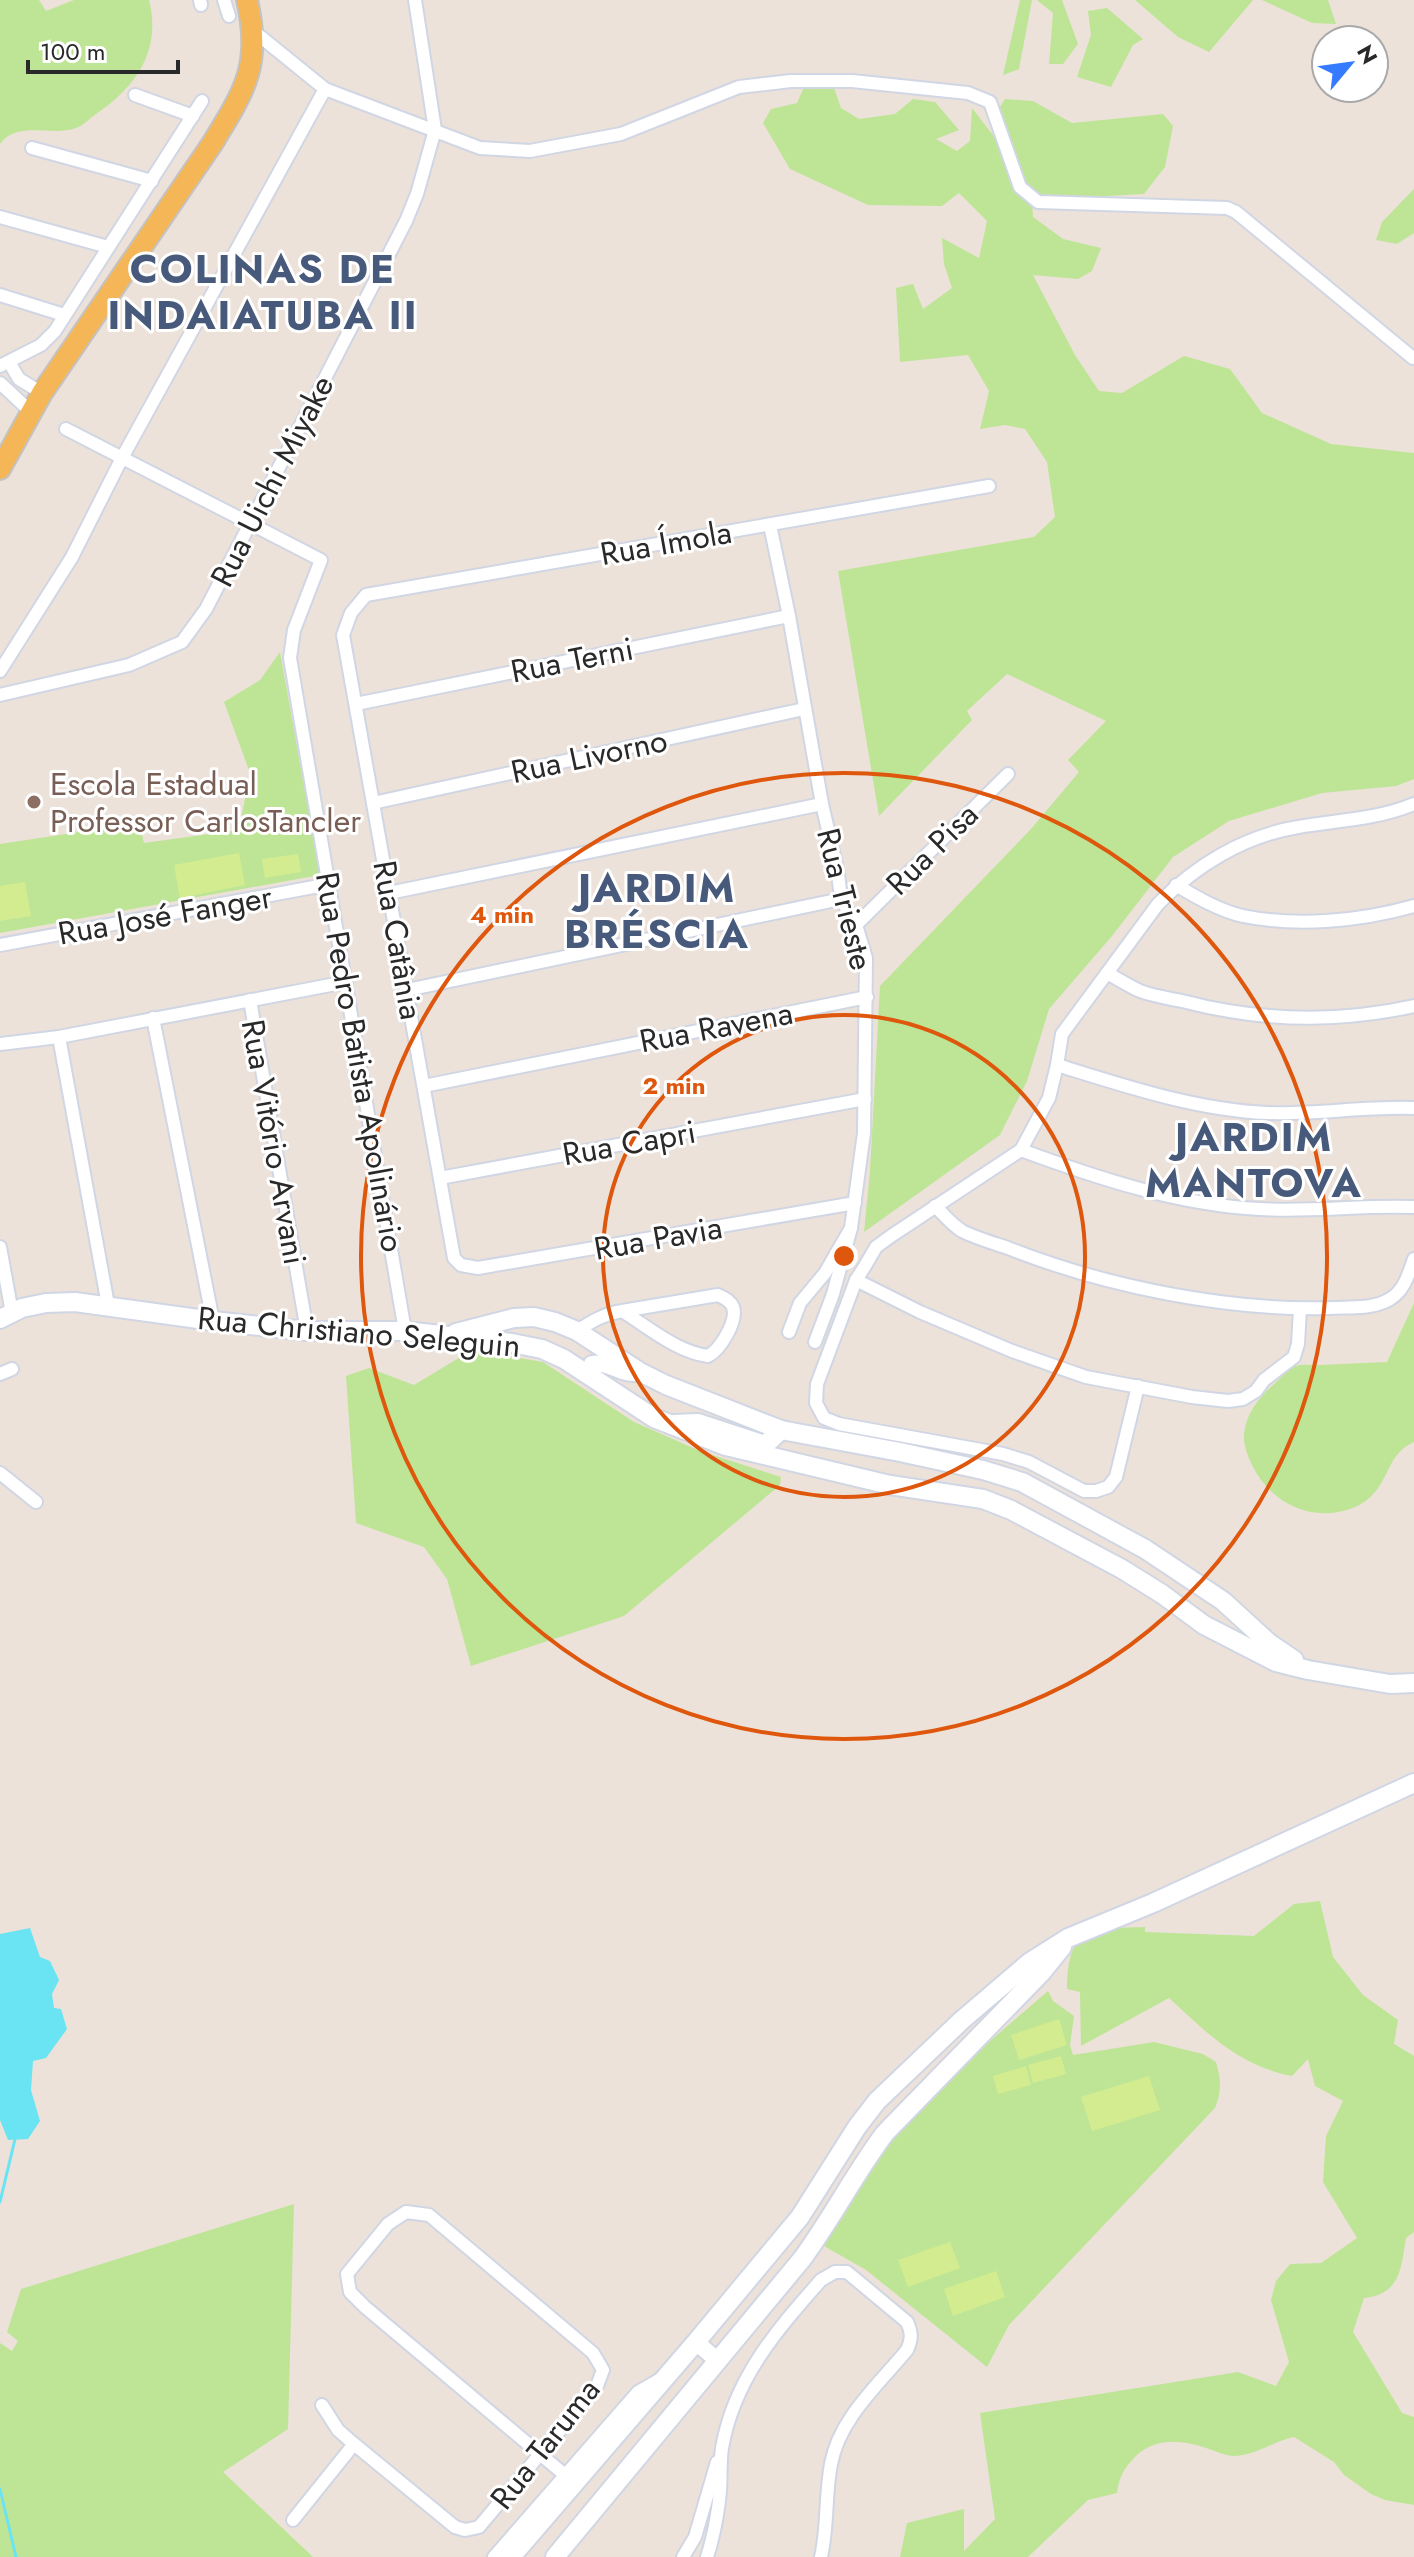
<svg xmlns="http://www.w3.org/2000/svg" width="1414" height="2557" font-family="Jost,sans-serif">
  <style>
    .green { fill: #bde595 }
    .pitch { fill: #d4ec90 }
    .water { fill: #6ae4f2 }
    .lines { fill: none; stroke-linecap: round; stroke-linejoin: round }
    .stream { stroke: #6ae4f2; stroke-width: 3 }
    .minor-casing { stroke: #d0d6e3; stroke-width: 16 }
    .tertiary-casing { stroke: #d0d6e3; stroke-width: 20 }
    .secondary-casing { stroke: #d0d6e3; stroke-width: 22 }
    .primary-casing { stroke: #c3c3c3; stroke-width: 24 }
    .minor { stroke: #fff; stroke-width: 12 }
    .tertiary { stroke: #fff; stroke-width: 16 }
    .secondary { stroke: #fff; stroke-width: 18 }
    .primary { stroke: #f4b657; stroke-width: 20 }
    .ring { fill: none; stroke: #de570d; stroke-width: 4 }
    .education-dot { fill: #8d6e63; stroke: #fff; stroke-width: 3 }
    .labels { text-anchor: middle; stroke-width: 6; stroke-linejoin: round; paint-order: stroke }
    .street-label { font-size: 32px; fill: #292929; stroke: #fff }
    .education-label { font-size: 32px; fill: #785e54; stroke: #fff; text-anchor: start }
    .district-label { font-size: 40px; font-weight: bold; letter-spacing: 2px; fill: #485a7b; stroke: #fff }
    .centre { fill: #de570d; stroke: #fff; stroke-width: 4 }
    .ring-label { font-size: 24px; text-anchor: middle; font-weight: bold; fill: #de570d; stroke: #fff; stroke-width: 6; stroke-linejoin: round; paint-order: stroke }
  </style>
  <rect width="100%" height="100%" fill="#ece2da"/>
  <g class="green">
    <path d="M0,0h39l7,11 28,-11h75c13,50 -13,87 -53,114 -6,4 -13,12 -20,14 -24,9 -59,-8 -76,16z"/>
    <polygon points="1020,0 1032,0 1019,69 1003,75"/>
    <polygon points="1037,0 1062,0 1078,44 1063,64 1049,64 1053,13"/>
    <polygon points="1135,0 1253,0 1209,52 1178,37"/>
    <polygon points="1262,0 1328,0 1336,24 1312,23"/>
    <polygon points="1107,8 1143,39 1133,45 1111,87 1077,77 1091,35 1088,11"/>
    <polygon points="817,84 834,88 841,108 859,119 895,114 913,99 935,102 959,130 936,139 957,151 970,141 972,108 1003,148 998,110 1005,99 1033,101 1072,123 1163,114 1173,126 1165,167 1144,194 1032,200 1033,217 1063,239 1101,248 1092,271 1078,279 1033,275 1075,355 1099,391 1122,393 1184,356 1230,369 1262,413 1331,444 1414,453 1414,779 1396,786 1322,793 1229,821 1173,857 1112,936 1049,1009 1027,1081 1000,1135 864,1232 870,1171 880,986 1031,829 1079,772 1068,760 1106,721 1007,674 967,711 972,720 879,816 838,571 1034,537 1055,517 1047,462 1025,429 1005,425 980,429 989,391 968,355 900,362 896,288 913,284 923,309 952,288 944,264 942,238 979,258 987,221 959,193 942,206 868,205 790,169 763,123 771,109 797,103 804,87"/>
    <polygon points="1414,189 1414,233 1397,244 1376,240 1382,222"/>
    <polygon points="280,652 320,875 0,933 0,844 139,823 144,843 239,830 250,773 224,702 260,680"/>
    <path d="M1414,1303v139c-34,14 -21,57 -71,69 -38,9 -73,-11 -90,-44 -4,-8 -9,-20 -9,-29 0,-21 14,-40 28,-52 7,-6 16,-17 23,-20 7,-2 18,-1 25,-1 22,-1 44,-2 67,-3z"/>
    <polygon points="472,1350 543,1362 634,1422 700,1451 781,1477 780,1485 624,1616 471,1666 447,1579 424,1547 356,1523 346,1376 369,1368 414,1385"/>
    <path d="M1320,1901l13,56 30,38 35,25 -4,24 20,12v176l-8,6c-5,30 -5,56 -42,60l-11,34 49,81 12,4v88l-29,-5 -14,-6 -27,-19 -10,-13 -40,-25c-20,4 -38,18 -59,19 -10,0 -19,-5 -29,-8 -24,-8 -50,-11 -70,8 -12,12 -17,21 -19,37l-29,7 -60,57h-128l7,-34 57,-14v42l31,-32 -15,-106 258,-41 38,14 13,-24 -18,-62 5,-19 14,-17 31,-1 36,-25 -34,-56 3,-46 17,-35 -28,-15 -7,-27 -16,17c-53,-10 -85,-43 -123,-78l-88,48 -1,-54 -13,-3c1,-64 23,-60 78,-62v5l109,4 40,-32z"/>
    <path d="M1048,1991l5,10 21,15 -4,29 3,10 81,-13 49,12 13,8c5,17 6,29 -1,46l-206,217 -22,42 -121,-97 -42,-24 47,-79 22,-28 97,-98z"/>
    <polygon points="294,2204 288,2429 223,2472 313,2557 0,2557 0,2343 12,2351 18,2341 7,2332 21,2289"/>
  </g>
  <g class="pitch">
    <polygon points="239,853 245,885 180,898 174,865"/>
    <polygon points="298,854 301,872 265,878 262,859"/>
    <polygon points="25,882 31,916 0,921 0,886"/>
    <polygon points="1059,2019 1067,2045 1019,2060 1011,2035"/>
    <polygon points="1061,2056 1066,2074 1033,2083 1028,2065"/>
    <polygon points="1026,2066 1031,2085 998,2094 993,2076"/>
    <polygon points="1149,2076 1160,2110 1092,2131 1081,2097"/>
    <polygon points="950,2242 960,2268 908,2287 898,2260"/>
    <polygon points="996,2271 1005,2297 953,2316 944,2289"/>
  </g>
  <polygon class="water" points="30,1928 40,1957 50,1961 59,1980 52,1994 54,2008 61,2009 67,2029 46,2058 33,2061 31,2090 40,2121 28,2139 8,2140 0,2120 0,1934"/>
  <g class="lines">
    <g class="stream">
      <polyline points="0,2202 16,2135"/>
      <polyline points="0,2489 16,2557"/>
    </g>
    <g class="minor-casing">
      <g id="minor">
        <polyline points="200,0 201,5"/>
        <polyline points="224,0 229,16"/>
        <polyline points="251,29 325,89 480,148 530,151 621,134 739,87 791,81 852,81 968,93 990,102 1020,187 1038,202 1227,208 1236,212 1413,358"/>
        <polyline points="135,95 193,116"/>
        <polyline points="32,148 152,181"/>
        <polyline points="0,217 108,247"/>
        <polyline points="0,295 64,315"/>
        <polyline points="9,362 19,379 42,393"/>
        <polyline points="0,366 41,345 55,331 202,101"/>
        <polyline points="0,383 31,412"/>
        <polyline points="66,429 321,560 294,630 290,658 405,1331"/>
        <polyline points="770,525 789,616 822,804 838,873 841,899 856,925 866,958 864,1133 851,1228"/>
        <polyline points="0,671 72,557 122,458 325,89"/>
        <polyline points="0,695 129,665 182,642 206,609 406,221 417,194 435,130 415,0"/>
        <polyline points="356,704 789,616"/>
        <polyline points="373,803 804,709"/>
        <path d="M1176,885c20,12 44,26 67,31 54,11 118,5 171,-10"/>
        <polyline points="389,893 822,804"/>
        <polyline points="856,925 1008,774"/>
        <polyline points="0,945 330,884"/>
        <path d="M1107,973c11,6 22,13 33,18 13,5 28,7 42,10 76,20 155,22 232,5"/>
        <polyline points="407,990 841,899"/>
        <polyline points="250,1000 307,1331"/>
        <polyline points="153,1018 213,1321"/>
        <polyline points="59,1037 108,1305"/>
        <polyline points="0,1044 59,1037 346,982"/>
        <path d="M1057,1065c68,21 139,45 210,48 49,2 98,-7 147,-5"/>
        <polyline points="424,1086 867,997"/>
        <path d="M1021,1150c76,28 157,55 239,59 51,3 103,-4 154,-2"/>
        <polyline points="440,1178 865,1099"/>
        <polyline points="855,1203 478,1268 461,1265 454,1258 343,635 351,613 366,595 989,486"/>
        <path d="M935,1206c8,8 17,19 27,25 14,7 31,12 46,17 96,38 218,63 322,60 18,-1 38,1 54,-6 19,-7 24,-26 30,-43"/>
        <polyline points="0,1247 12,1313"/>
        <polyline points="856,1280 920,1312 1012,1351 1086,1377 1192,1397 1228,1401 1243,1399 1256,1391 1264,1380 1294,1357 1298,1344 1300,1309"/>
        <path d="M577,1331c15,-10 27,-17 45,-20l96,-16c6,3 12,5 15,12 5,14 -13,43 -25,49 -31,-4 -60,-29 -86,-45"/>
        <polyline points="789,1332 800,1303 825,1273 851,1228 833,1294 815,1342"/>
        <polyline points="0,1374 12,1369"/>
        <path d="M1138,1386l-22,91 -8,10 -12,4h-12l-55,-29 -26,-8 -164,-30 -15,-6 -8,-15 1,-19 39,-104 9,-14 11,-19 15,-11 130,-86 28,-52 8,-33 5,-31 96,-130c38,-39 86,-68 140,-77 40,-7 77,-7 116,-23"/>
        <polyline points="0,1473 36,1502"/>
        <polyline points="322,2405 338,2430 354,2444 455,2527 465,2530 479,2527 597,2386 603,2370 593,2353 429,2215 406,2212 388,2224 347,2274 350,2292 365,2307 565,2475"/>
        <polyline points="293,2520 354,2444"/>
        <polyline points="494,2557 638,2392 659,2380"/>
        <polyline points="683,2557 695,2537 717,2462"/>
        <path d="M707,2557c7,-22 11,-44 13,-66 1,-15 0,-29 2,-43 12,-69 54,-117 99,-168l14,-8h12l60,50c5,11 5,17 0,28 -28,34 -68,69 -76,114 -6,31 -3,62 -10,93"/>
      </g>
    </g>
    <g class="tertiary-casing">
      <g id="tertiary">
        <path d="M592,1376v-12c17,-4 30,13 48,8"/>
        <polyline points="696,2342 718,2361"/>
      </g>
    </g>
    <g class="secondary-casing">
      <g id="secondary">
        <polyline points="0,1319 22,1308 46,1303 75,1302 213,1321 307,1331 405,1331 512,1343 542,1349 564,1359 654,1418 726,1446 890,1485 983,1499 1011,1510 1122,1569 1162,1594 1204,1625 1276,1662 1308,1670 1390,1684 1414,1683"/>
        <polyline points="456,1333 514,1318 534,1317 555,1322 577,1331 640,1372 666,1385 781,1430 900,1452 983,1470 1022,1482 1145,1549 1223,1601 1269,1643 1294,1660"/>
        <polyline points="674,1424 698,1423 765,1445 781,1430"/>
        <polyline points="511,2557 696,2342 800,2217 857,2127 877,2101 962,2020 1030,1962 1068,1938 1153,1903 1414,1783"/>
        <path d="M555,2557l247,-298c30,-41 53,-86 83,-126l156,-160 21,-26"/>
      </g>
    </g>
    <g class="primary-casing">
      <path id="primary" d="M0,469l42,-76 170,-249c33,-54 50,-79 35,-144"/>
    </g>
    <use href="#minor" class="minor"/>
    <use href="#tertiary" class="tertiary"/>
    <use href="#secondary" class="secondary"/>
    <use href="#primary" class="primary"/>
  </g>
  <g class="ring">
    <circle cx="844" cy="1256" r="241"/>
    <circle cx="844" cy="1256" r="483"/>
  </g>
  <circle class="education-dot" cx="34" cy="802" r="8"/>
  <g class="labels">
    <g class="street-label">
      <text transform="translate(272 481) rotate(-63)" y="11">Rua Uichi Miyake</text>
      <text transform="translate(666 543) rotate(-10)" y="11">Rua Ímola</text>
      <text transform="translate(572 660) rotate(-11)" y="11">Rua Terni</text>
      <text transform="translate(589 756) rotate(-12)" y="11">Rua Livorno</text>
      <text transform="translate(932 849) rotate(-45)" y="11">Rua Pisa</text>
      <text transform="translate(845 899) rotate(76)" y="11">Rua Trieste</text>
      <text transform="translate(165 915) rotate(-10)" y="11">Rua José Fanger</text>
      <text transform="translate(398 940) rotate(80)" y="11">Rua Catânia</text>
      <text transform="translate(716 1027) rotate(-11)" y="11">Rua Ravena</text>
      <text transform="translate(360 1062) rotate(80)" y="11">Rua Pedro Batista Apolinário</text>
      <text transform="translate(274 1142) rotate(80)" y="11">Rua Vitório Arvani</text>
      <text transform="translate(629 1143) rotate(-10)" y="11">Rua Capri</text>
      <text transform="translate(658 1238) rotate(-10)" y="11">Rua Pavia</text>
      <text transform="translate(359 1332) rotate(5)" y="11">Rua Christiano Seleguin</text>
      <text transform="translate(545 2444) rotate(-52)" y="11">Rua Taruma</text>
    </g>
    <g class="education-label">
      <text x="50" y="795">Escola Estadual<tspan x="50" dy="37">Professor CarlosTancler</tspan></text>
    </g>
    <g class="district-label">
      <text x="263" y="283">COLINAS DE<tspan x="263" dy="46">INDAIATUBA II</tspan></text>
      <text x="657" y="902">JARDIM<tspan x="657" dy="46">BRÉSCIA</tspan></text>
      <text x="1254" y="1151">JARDIM<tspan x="1254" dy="46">MANTOVA</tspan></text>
    </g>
  </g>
  <circle cx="844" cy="1256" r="12" class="centre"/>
  <g class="ring-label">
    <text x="502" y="923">4 min</text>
    <text x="674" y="1094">2 min</text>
  </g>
  <g transform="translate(1350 64) rotate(61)"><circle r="38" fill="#ffffff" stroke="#a9a9a9" stroke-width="2"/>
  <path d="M0-6L14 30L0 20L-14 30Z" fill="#347bff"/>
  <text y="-12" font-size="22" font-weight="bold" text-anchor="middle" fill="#292929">N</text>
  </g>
  <path d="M28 60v12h150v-12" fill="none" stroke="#292929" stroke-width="4"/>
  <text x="40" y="60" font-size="24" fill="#292929" stroke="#ffffff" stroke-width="6" paint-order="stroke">100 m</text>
</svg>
